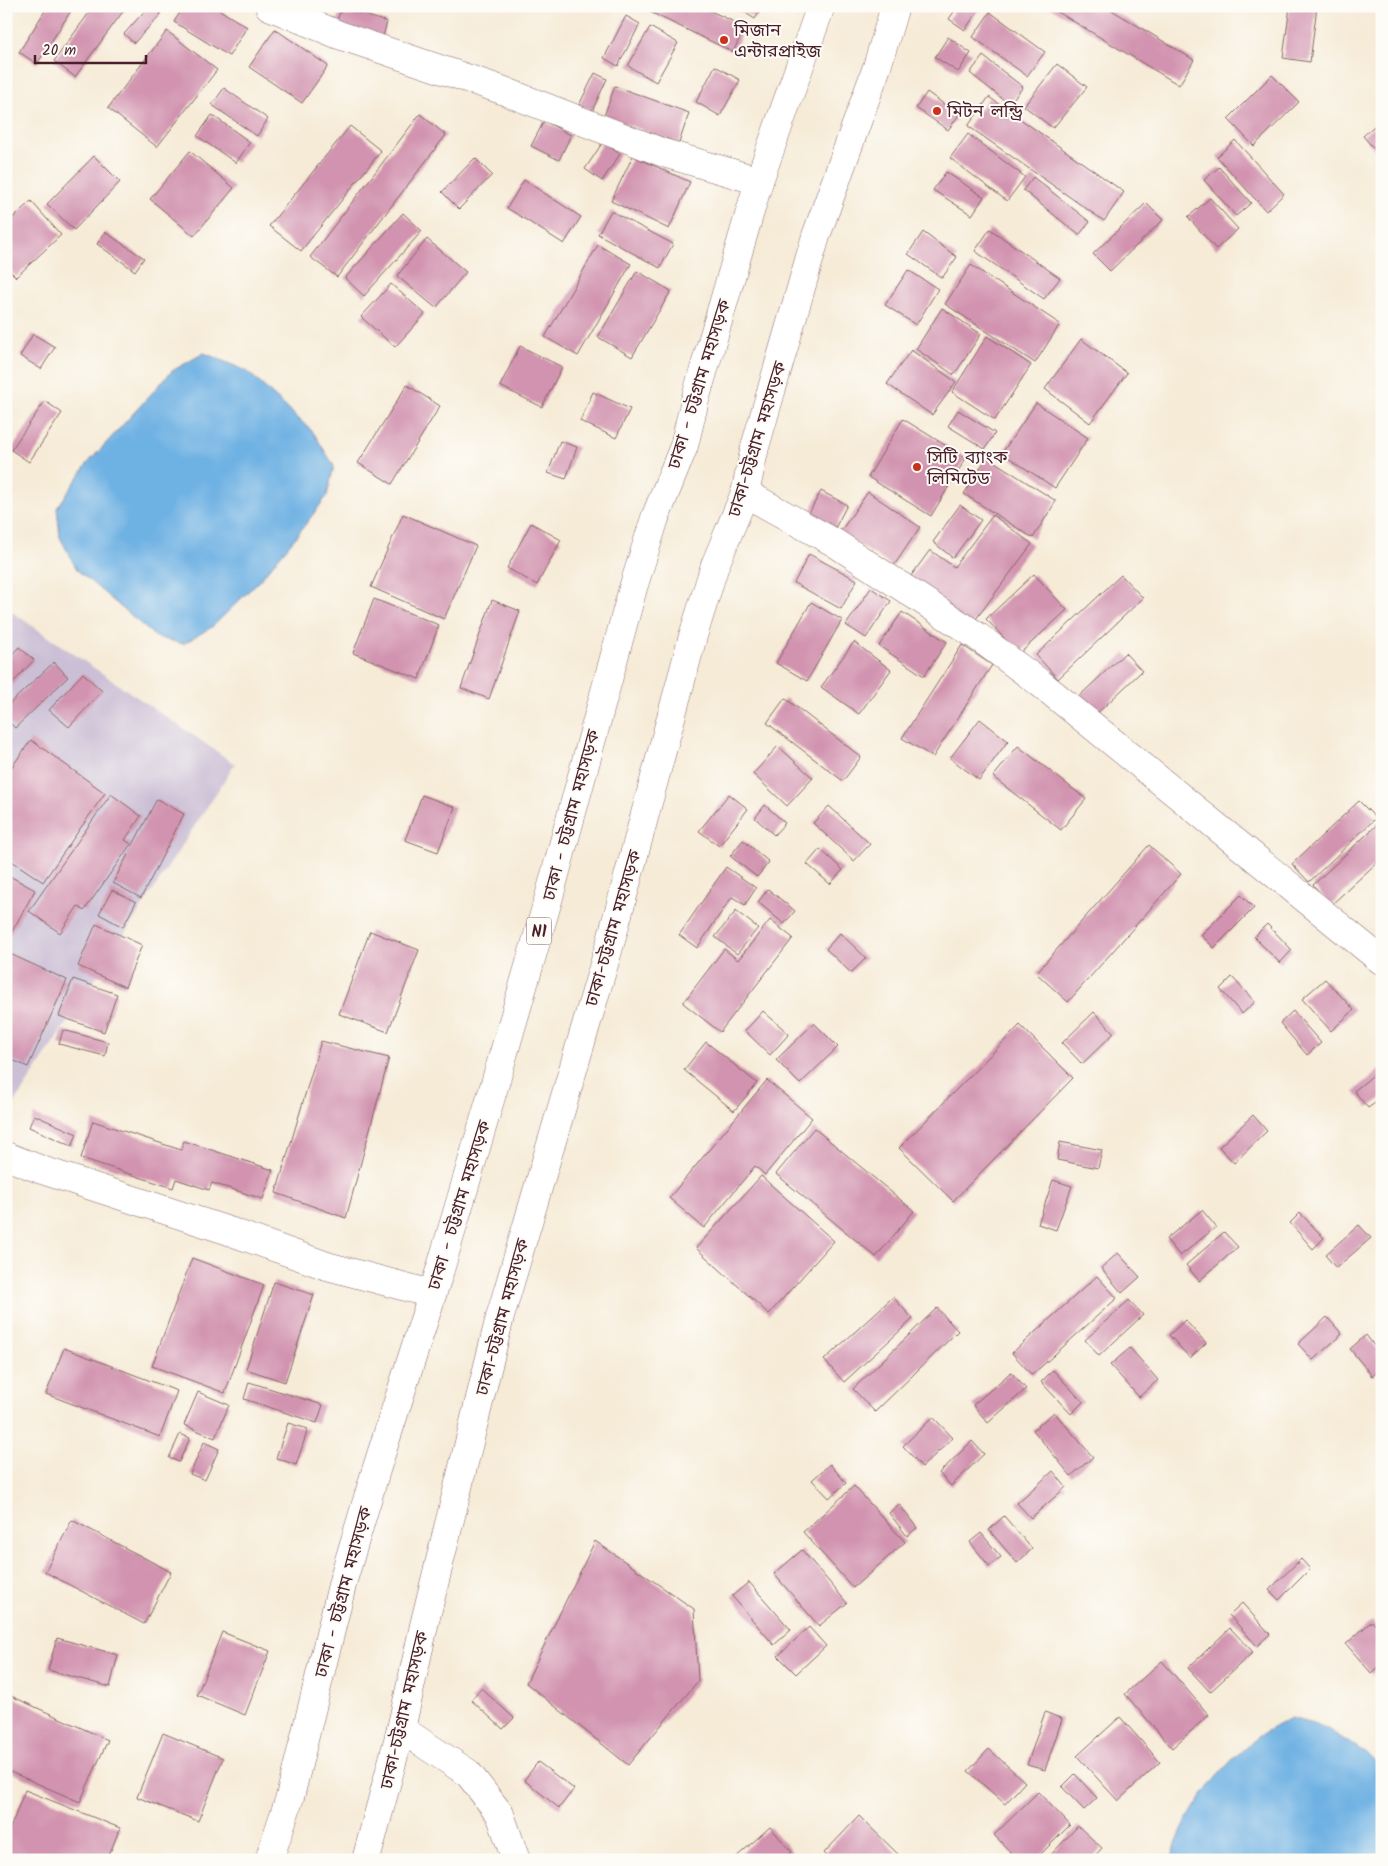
<svg xmlns="http://www.w3.org/2000/svg" width="1388" height="1866" font-family="Kalam,'Noto Sans Bengali',sans-serif">
  <style>
    .industrial { fill: #cbbfd5 }
    .water { fill: #6eb1e3; stroke: #5c6887 }
    .building { fill: #d193af }
    .lines { fill: none; stroke-linecap: round; stroke-linejoin: round }
    .minor-casing { stroke: #866667; stroke-width: 29 }
    .highway-casing { stroke: #866667; stroke-width: 29 }
    .minor { stroke: #fff; stroke-width: 28 }
    .highway { stroke: #fff; stroke-width: 28 }
    .poi-dot { fill: #c8321e; stroke: #fdfcf7; stroke-width: 2 }
    .labels { text-anchor: middle; stroke-width: 4; stroke-linejoin: round; paint-order: stroke }
    .shield { fill: #fdfcf7; stroke: #806168; stroke-width: 1 }
    .shield-label { font-size: 16px; font-weight: bold; fill: #4a1f2b }
    .poi-label { font-size: 18px; fill: #4a1f2b; stroke: #fdfcf7; text-anchor: start }
    .street-label { font-size: 18px; fill: #4a1f2b; stroke: #fdfcf7 }
  </style>
  <rect width="100%" height="100%" fill="#fdfcf7"/>
  <filter id="ink" filterUnits="userSpaceOnUse"><feTurbulence type="fractalNoise" baseFrequency=".02" numOctaves="2"/><feDisplacementMap in="SourceGraphic" scale="10" xChannelSelector="R" yChannelSelector="G"/><feConvolveMatrix kernelMatrix="1 2 1 2 8 2 1 2 1" color-interpolation-filters="sRGB"/></filter>
  <filter id="wash" filterUnits="userSpaceOnUse"><feTurbulence type="fractalNoise" baseFrequency=".0096" numOctaves="4" result="noise"/><feDisplacementMap in="SourceGraphic" scale="20" xChannelSelector="R" yChannelSelector="G"/><feGaussianBlur stdDeviation="1.12" result="paint"/><feColorMatrix in="noise" values="0 0 0 0 0 0 0 0 0 0 0 0 0 0 0 0 0 1.4 0 .05"/><feComposite in="paint" operator="in"/></filter>
  <g filter="url(#wash)">
    <rect width="100%" height="100%" fill="#f6ebd7"/>
    <polygon class="industrial" points="6,608 235,764 6,1116"/>
    <g class="water">
      <polygon points="204,353 247,371 313,432 334,466 327,496 295,538 257,583 212,627 183,644 156,637 77,570 60,537 57,508 88,463 172,371"/>
      <path d="M1291,1718l33,9 42,26 16,16v91h-211c14,-49 47,-91 86,-122 10,-8 23,-14 34,-20z"/>
    </g>
    <g id="blocks">
      <g class="building">
        <polygon points="48,6 74,6 37,64 19,52"/>
        <polygon points="94,6 127,6 75,77 54,61"/>
        <polygon points="149,6 153,6 161,14 134,43 124,34"/>
        <polygon points="184,6 213,6 247,27 229,56 174,22"/>
        <polygon points="652,6 700,6 745,27 733,52 650,12"/>
        <polygon points="737,6 763,6 755,19 736,7"/>
        <polygon points="958,6 981,6 965,30 949,19"/>
        <polygon points="1048,6 1105,6 1194,60 1179,85"/>
        <polygon points="1290,6 1317,6 1310,62 1283,58"/>
        <polygon points="342,8 387,22 382,40 335,25"/>
        <polygon points="990,12 1045,52 1027,76 973,37"/>
        <polygon points="626,16 640,24 618,66 604,58"/>
        <polygon points="650,27 678,43 656,82 628,66"/>
        <polygon points="275,29 328,66 302,103 249,67"/>
        <polygon points="167,31 217,70 157,147 108,108"/>
        <polygon points="948,37 971,53 958,72 935,57"/>
        <polygon points="983,56 1023,87 1009,104 970,73"/>
        <polygon points="1057,64 1087,87 1053,128 1024,106"/>
        <polygon points="715,66 740,80 720,116 696,102"/>
        <polygon points="595,73 607,79 592,111 579,105"/>
        <polygon points="1272,75 1299,102 1254,146 1228,119"/>
        <polygon points="615,86 689,113 679,143 604,116"/>
        <polygon points="224,88 268,119 257,136 212,105"/>
        <polygon points="927,92 959,115 948,130 916,108"/>
        <polygon points="989,97 1124,192 1104,221 968,126"/>
        <polygon points="420,114 446,135 337,277 310,257"/>
        <polygon points="212,115 250,142 236,163 197,136"/>
        <polygon points="1382,119 1382,146 1376,151 1363,136"/>
        <polygon points="544,121 571,135 559,160 531,146"/>
        <polygon points="350,126 381,151 301,251 269,226"/>
        <polygon points="968,134 1025,177 1007,201 950,158"/>
        <polygon points="1235,140 1284,194 1266,211 1217,157"/>
        <polygon points="603,142 620,154 602,181 585,169"/>
        <polygon points="190,151 234,188 194,236 150,199"/>
        <polygon points="94,156 120,182 74,230 47,204"/>
        <polygon points="633,156 690,182 669,229 611,201"/>
        <polygon points="475,158 492,175 459,209 442,192"/>
        <polygon points="1219,167 1251,203 1236,216 1204,180"/>
        <polygon points="946,172 984,197 972,215 933,190"/>
        <polygon points="1033,177 1090,222 1079,235 1023,190"/>
        <polygon points="524,180 581,217 564,244 507,208"/>
        <polygon points="1210,198 1238,229 1216,249 1188,217"/>
        <polygon points="31,201 61,235 16,277 6,267 6,224"/>
        <polygon points="1146,203 1163,220 1110,271 1093,254"/>
        <polygon points="611,211 673,244 660,268 598,234"/>
        <polygon points="403,213 422,231 364,296 345,278"/>
        <polygon points="990,229 1060,278 1044,299 975,251"/>
        <polygon points="105,232 144,258 135,271 97,244"/>
        <polygon points="923,232 957,257 942,278 908,254"/>
        <polygon points="427,239 466,272 436,308 397,276"/>
        <polygon points="598,245 631,264 578,356 545,337"/>
        <polygon points="971,265 1060,324 1035,363 945,304"/>
        <polygon points="908,270 938,289 916,325 885,305"/>
        <polygon points="637,271 671,291 632,357 598,337"/>
        <polygon points="391,284 425,314 395,347 361,317"/>
        <polygon points="942,308 981,334 954,375 916,349"/>
        <polygon points="33,334 55,347 41,369 20,356"/>
        <polygon points="987,336 1031,365 995,420 952,392"/>
        <polygon points="1081,339 1127,373 1090,423 1045,389"/>
        <polygon points="520,346 562,367 542,407 500,386"/>
        <polygon points="911,350 956,382 932,415 887,384"/>
        <polygon points="407,385 440,406 392,484 358,463"/>
        <polygon points="593,392 630,409 616,438 580,421"/>
        <polygon points="45,401 62,413 29,462 11,450"/>
        <polygon points="1036,403 1088,438 1055,488 1002,453"/>
        <polygon points="958,410 995,433 985,449 948,426"/>
        <polygon points="903,419 966,458 931,516 868,477"/>
        <polygon points="560,441 577,447 566,479 548,473"/>
        <polygon points="987,457 1056,501 1033,538 964,494"/>
        <polygon points="821,491 847,505 834,530 808,515"/>
        <polygon points="868,492 920,527 893,567 840,532"/>
        <polygon points="960,505 981,520 953,558 933,542"/>
        <polygon points="403,514 476,546 444,619 371,587"/>
        <polygon points="993,515 1032,544 970,627 908,580 930,550 954,567"/>
        <polygon points="531,523 561,540 537,585 507,568"/>
        <polygon points="809,554 857,580 841,609 794,583"/>
        <polygon points="1034,574 1067,610 1019,654 986,619"/>
        <polygon points="1121,575 1143,598 1058,679 1036,655"/>
        <polygon points="871,588 891,601 866,638 846,625"/>
        <polygon points="374,599 439,625 419,679 353,653"/>
        <polygon points="492,600 520,611 489,699 461,688"/>
        <polygon points="811,602 842,620 807,681 776,663"/>
        <polygon points="902,612 947,642 924,676 879,646"/>
        <polygon points="854,642 891,670 859,714 821,687"/>
        <polygon points="962,645 992,665 933,757 902,738"/>
        <polygon points="19,647 34,660 6,690 6,661"/>
        <polygon points="1125,653 1142,671 1091,719 1074,701"/>
        <polygon points="54,662 68,677 15,728 6,719 6,707"/>
        <polygon points="83,673 102,691 69,727 49,710"/>
        <polygon points="785,698 861,757 843,781 767,723"/>
        <polygon points="980,719 1008,741 979,780 950,758"/>
        <polygon points="31,740 105,793 43,882 6,857 6,775"/>
        <polygon points="778,746 813,778 787,806 753,774"/>
        <polygon points="1018,746 1086,799 1061,830 993,777"/>
        <polygon points="111,794 141,816 125,840 131,844 84,911 78,906 60,933 29,911"/>
        <polygon points="729,794 748,809 719,846 699,831"/>
        <polygon points="422,795 455,807 438,852 405,840"/>
        <polygon points="157,799 184,814 141,898 113,883"/>
        <polygon points="1359,801 1376,818 1309,882 1292,864"/>
        <polygon points="765,805 785,823 774,835 755,818"/>
        <polygon points="829,806 870,844 854,861 813,823"/>
        <polygon points="1382,820 1382,858 1331,905 1313,885"/>
        <polygon points="743,840 769,862 757,877 730,856"/>
        <polygon points="1149,845 1181,874 1068,1002 1036,973"/>
        <polygon points="820,849 843,870 830,884 807,864"/>
        <polygon points="726,867 756,888 745,905 732,897 697,948 679,935"/>
        <polygon points="6,874 35,890 9,937 6,935"/>
        <polygon points="768,889 795,911 784,924 758,902"/>
        <polygon points="112,890 136,902 123,927 99,914"/>
        <polygon points="1241,895 1254,908 1214,948 1201,935"/>
        <polygon points="736,911 758,928 737,954 715,937"/>
        <polygon points="770,920 793,938 720,1032 683,1003 724,949 738,960"/>
        <polygon points="96,924 142,945 125,987 78,966"/>
        <polygon points="1267,924 1292,950 1280,963 1254,937"/>
        <polygon points="370,931 419,950 388,1032 339,1014"/>
        <polygon points="840,933 866,958 851,973 826,949"/>
        <polygon points="8,953 67,980 28,1067 6,1057 6,956"/>
        <polygon points="1232,977 1255,1002 1242,1014 1220,989"/>
        <polygon points="73,979 117,994 104,1032 59,1016"/>
        <polygon points="1325,979 1354,1010 1331,1031 1302,999"/>
        <polygon points="763,1011 789,1034 770,1055 745,1031"/>
        <polygon points="1293,1011 1321,1043 1307,1055 1280,1023"/>
        <polygon points="1094,1012 1114,1033 1082,1064 1062,1043"/>
        <polygon points="814,1023 838,1047 800,1084 776,1060"/>
        <polygon points="1020,1025 1073,1078 953,1201 899,1148"/>
        <polygon points="63,1030 108,1042 105,1056 59,1044"/>
        <polygon points="321,1041 389,1058 346,1218 276,1193"/>
        <polygon points="706,1042 757,1083 734,1111 684,1070"/>
        <polygon points="1382,1068 1382,1098 1368,1108 1354,1091"/>
        <polygon points="767,1080 812,1118 765,1175 755,1166 704,1228 669,1198"/>
        <polygon points="34,1115 77,1134 72,1146 29,1127"/>
        <polygon points="1253,1115 1267,1131 1234,1163 1219,1147"/>
        <polygon points="93,1121 181,1150 184,1141 273,1170 263,1199 212,1183 209,1190 176,1179 173,1188 81,1158"/>
        <polygon points="814,1128 914,1211 876,1257 776,1174"/>
        <polygon points="1060,1142 1102,1150 1098,1168 1057,1160"/>
        <polygon points="761,1176 834,1241 769,1314 696,1248"/>
        <polygon points="1053,1180 1072,1186 1056,1230 1038,1224"/>
        <polygon points="1202,1210 1216,1227 1180,1256 1166,1239"/>
        <polygon points="1300,1213 1324,1238 1313,1249 1290,1223"/>
        <polygon points="1359,1225 1371,1238 1336,1268 1325,1255"/>
        <polygon points="1224,1232 1238,1247 1199,1281 1186,1265"/>
        <polygon points="1118,1253 1140,1277 1122,1293 1101,1268"/>
        <polygon points="192,1258 264,1285 225,1393 152,1366"/>
        <polygon points="1097,1276 1117,1298 1032,1375 1012,1353"/>
        <polygon points="274,1282 314,1295 285,1382 246,1369"/>
        <polygon points="893,1297 913,1319 844,1382 824,1360"/>
        <polygon points="1129,1300 1143,1315 1099,1356 1085,1340"/>
        <polygon points="937,1308 958,1331 875,1412 853,1389"/>
        <polygon points="1327,1317 1342,1334 1313,1360 1298,1344"/>
        <polygon points="1185,1320 1206,1343 1190,1358 1169,1335"/>
        <polygon points="1366,1335 1382,1356 1382,1369 1372,1376 1350,1349"/>
        <polygon points="64,1348 177,1391 160,1437 46,1394"/>
        <polygon points="1130,1348 1158,1380 1139,1397 1110,1365"/>
        <polygon points="1053,1370 1083,1402 1071,1414 1041,1382"/>
        <polygon points="1011,1372 1026,1389 988,1423 973,1405"/>
        <polygon points="249,1382 323,1405 317,1423 244,1399"/>
        <polygon points="198,1392 229,1405 215,1438 184,1425"/>
        <polygon points="1054,1412 1093,1457 1071,1476 1033,1430"/>
        <polygon points="933,1417 953,1438 922,1467 903,1446"/>
        <polygon points="288,1423 308,1429 296,1465 276,1458"/>
        <polygon points="180,1434 190,1438 179,1462 169,1458"/>
        <polygon points="972,1441 984,1454 951,1486 939,1473"/>
        <polygon points="204,1442 219,1449 205,1480 190,1474"/>
        <polygon points="830,1464 846,1483 829,1498 812,1480"/>
        <polygon points="1053,1471 1066,1487 1031,1518 1017,1503"/>
        <polygon points="854,1486 905,1542 853,1588 803,1532"/>
        <polygon points="899,1504 917,1528 907,1536 889,1513"/>
        <polygon points="1004,1516 1032,1549 1017,1563 989,1530"/>
        <polygon points="72,1520 171,1572 144,1624 45,1572"/>
        <polygon points="981,1533 1001,1557 989,1566 970,1542"/>
        <polygon points="595,1541 694,1609 698,1681 628,1765 526,1683"/>
        <polygon points="802,1550 847,1603 819,1626 774,1574"/>
        <polygon points="1301,1559 1310,1569 1279,1600 1269,1590"/>
        <polygon points="749,1582 791,1630 774,1645 732,1596"/>
        <polygon points="1242,1603 1270,1634 1257,1646 1229,1615"/>
        <polygon points="1372,1621 1382,1633 1382,1665 1372,1674 1346,1644"/>
        <polygon points="809,1627 826,1646 796,1674 778,1656"/>
        <polygon points="1230,1628 1253,1652 1210,1692 1188,1668"/>
        <polygon points="222,1632 270,1651 245,1715 197,1695"/>
        <polygon points="57,1638 118,1655 110,1687 48,1670"/>
        <polygon points="1162,1661 1209,1715 1172,1748 1125,1694"/>
        <polygon points="481,1688 514,1718 503,1729 471,1700"/>
        <polygon points="11,1696 108,1740 80,1802 6,1770 6,1707"/>
        <polygon points="1045,1712 1062,1719 1045,1770 1027,1765"/>
        <polygon points="1120,1717 1160,1762 1118,1801 1077,1756"/>
        <polygon points="163,1733 223,1758 198,1821 137,1797"/>
        <polygon points="989,1749 1025,1782 1005,1804 968,1771"/>
        <polygon points="538,1762 574,1789 559,1808 524,1780"/>
        <polygon points="1075,1774 1097,1798 1084,1810 1062,1787"/>
        <polygon points="25,1790 120,1828 107,1860 6,1860 6,1839"/>
        <polygon points="1038,1792 1070,1825 1035,1860 1018,1860 994,1835"/>
        <polygon points="859,1816 902,1858 901,1860 831,1860 824,1853"/>
        <polygon points="1078,1826 1102,1848 1091,1860 1046,1860"/>
        <polygon points="770,1827 792,1852 783,1860 733,1860"/>
      </g>
    </g>
  </g>
  <g filter="url(#ink)">
    <use href="#blocks" fill-opacity="0" stroke="#866667" stroke-width="1"/>
    <g class="lines">
      <g class="minor-casing">
        <g id="minor">
          <polyline points="269,6 339,35 499,89 664,153 759,181"/>
          <polyline points="745,493 835,543 977,636 1040,683 1382,961"/>
          <polyline points="6,1156 42,1170 229,1231 327,1266 432,1294"/>
          <polyline points="401,1729 468,1773 500,1814 516,1860"/>
        </g>
      </g>
      <g class="highway-casing">
        <g id="highway">
          <polyline points="269,1860 290,1797 344,1577 377,1467 440,1270 496,1080 549,897 633,588 655,518 684,446 695,400 759,181 821,6"/>
          <polyline points="366,1860 401,1729 425,1621 500,1317 610,944 693,636 715,565 745,493 755,447 816,236 877,67 895,6"/>
        </g>
      </g>
      <use href="#minor" class="minor"/>
      <use href="#highway" class="highway"/>
    </g>
  </g>
  <g class="poi-dot">
    <circle cx="724" cy="40" r="5"/>
    <circle cx="937" cy="111" r="5"/>
    <circle cx="917" cy="467" r="5"/>
  </g>
  <g class="labels">
    <rect class="shield" x="526.5" y="917.5" width="25" height="27" rx="4"/>
    <g class="shield-label">
      <text x="539" y="937">N1</text>
    </g>
    <g class="poi-label">
      <text x="734" y="36">মিজান<tspan x="734" dy="21">এন্টারপ্রাইজ</tspan></text>
      <text x="947" y="117">মিটন লন্ড্রি</text>
      <text x="927" y="463">সিটি ব্যাংক<tspan x="927" dy="21">লিমিটেড</tspan></text>
    </g>
    <g class="street-label">
      <text transform="translate(699 384) rotate(-73)" y="6">ঢাকা - চট্টগ্রাম মহাসড়ক</text>
      <text transform="translate(757 439) rotate(-73)" y="6">ঢাকা-চট্টগ্রাম মহাসড়ক</text>
      <text transform="translate(571 815) rotate(-75)" y="6">ঢাকা - চট্টগ্রাম মহাসড়ক</text>
      <text transform="translate(613 928) rotate(-74)" y="6">ঢাকা-চট্টগ্রাম মহাসড়ক</text>
      <text transform="translate(459 1205) rotate(-73)" y="6">ঢাকা - চট্টগ্রাম মহাসড়ক</text>
      <text transform="translate(502 1317) rotate(-75)" y="6">ঢাকা-চট্টগ্রাম মহাসড়ক</text>
      <text transform="translate(343 1592) rotate(-75)" y="6">ঢাকা - চট্টগ্রাম মহাসড়ক</text>
      <text transform="translate(404 1710) rotate(-77)" y="6">ঢাকা-চট্টগ্রাম মহাসড়ক</text>
    </g>
  </g>
  <rect width="1388" height="1866" fill="none" stroke="#fdfcf7" stroke-width="25"/>
  <path d="M35 55v8h111v-8" fill="none" stroke="#4a1f2b" stroke-width="2.5"/>
  <text x="42" y="55" font-size="15" fill="#4a1f2b" stroke="#fdfcf7" stroke-width="4" paint-order="stroke">20 m</text>
</svg>
